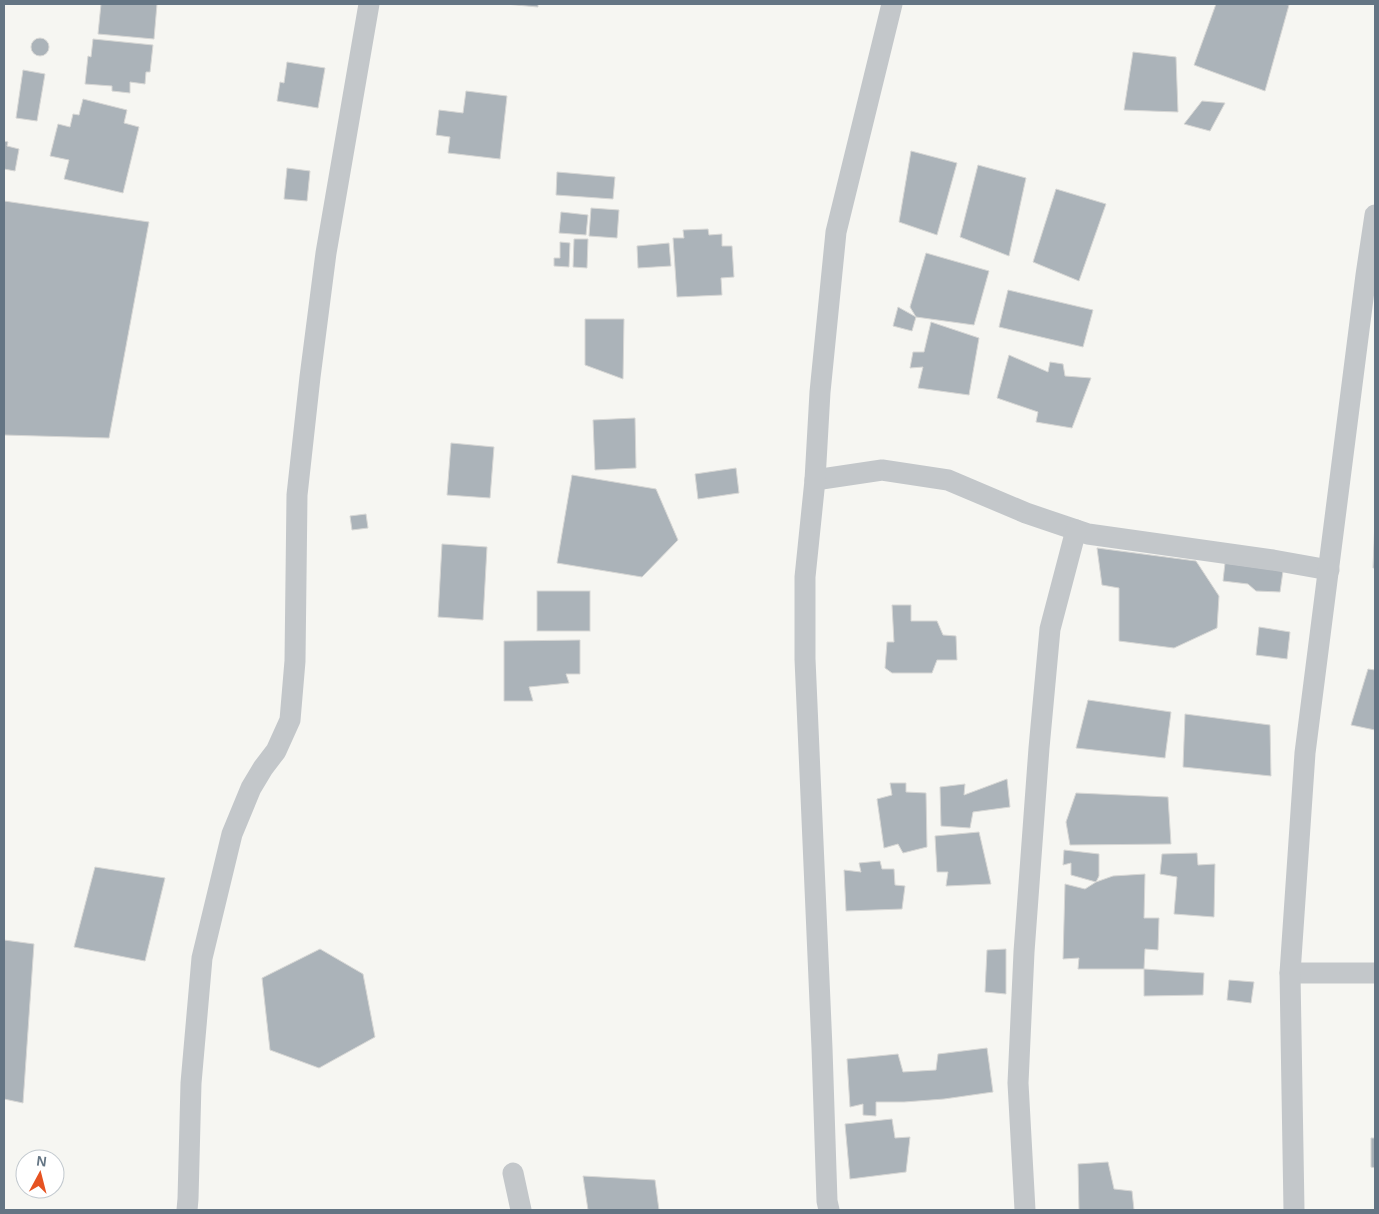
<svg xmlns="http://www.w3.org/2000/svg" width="1379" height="1214" font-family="Arial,sans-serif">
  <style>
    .building { fill: #abb3b9; stroke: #d7d7d5 }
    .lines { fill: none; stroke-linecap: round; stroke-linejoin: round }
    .minor { stroke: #c3c7ca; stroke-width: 21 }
  </style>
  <rect width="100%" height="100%" fill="#f6f6f2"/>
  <g class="building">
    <polygon points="101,4 157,4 154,39 98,34"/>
    <polygon points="505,4 538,4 538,7"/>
    <polygon points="1216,4 1283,4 1289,5 1265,91 1194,65"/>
    <circle cx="40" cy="47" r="9"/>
    <polygon points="93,39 153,45 150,72 146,72 145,84 130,82 130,93 112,91 112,86 85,84 88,56 91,57"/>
    <polygon points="1133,52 1176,57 1178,112 1124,110"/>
    <polygon points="287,62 325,68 318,108 277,101 280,82 284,83"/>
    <polygon points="23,70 45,74 37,121 16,118"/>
    <polygon points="466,91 507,96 500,159 448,153 450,137 436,135 439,110 463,113"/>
    <polygon points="83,99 127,110 124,123 139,127 123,193 64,179 69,160 50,156 58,124 70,127 73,114 79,115"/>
    <polygon points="1202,101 1225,103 1210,131 1184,124"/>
    <polygon points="4,141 8,142 7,146 19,149 15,171 4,169"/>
    <polygon points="911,151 957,163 937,235 899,222"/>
    <polygon points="978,165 1026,178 1009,256 960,237"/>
    <polygon points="287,168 310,171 307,201 284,199"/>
    <polygon points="557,172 615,177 613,199 556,195"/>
    <polygon points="1056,189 1106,204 1079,281 1033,262"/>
    <polygon points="4,201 149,222 109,438 4,435"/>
    <polygon points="591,208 619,210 617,238 589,236"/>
    <polygon points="561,212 588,215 586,235 559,233"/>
    <polygon points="708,229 709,235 722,234 722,246 732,246 734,277 721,278 722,295 677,297 673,238 684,238 683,230"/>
    <polygon points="574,239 588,239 587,268 573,267"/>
    <polygon points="560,242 570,243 569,267 554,266 554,258 560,258"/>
    <polygon points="669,243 671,266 638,268 637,246"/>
    <polygon points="926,253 989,271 974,325 916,317 910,307"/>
    <polygon points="1008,290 1093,310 1083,347 999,327"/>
    <polygon points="898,307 916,317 912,331 893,326"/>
    <polygon points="585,319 624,319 623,379 585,365"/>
    <polygon points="931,322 979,338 969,395 918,388 923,367 910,368 913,352 924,352"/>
    <polygon points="1009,355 1048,372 1050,362 1063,364 1065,376 1091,378 1072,428 1036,422 1038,412 997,398"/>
    <polygon points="635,418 636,468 595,470 593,420"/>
    <polygon points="451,443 494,447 490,498 447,495"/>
    <polygon points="736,468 739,493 698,499 695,474"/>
    <polygon points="572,475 656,489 678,540 642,577 557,563"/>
    <polygon points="366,514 368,528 352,530 350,516"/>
    <polygon points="1375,520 1375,568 1373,568"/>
    <polygon points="442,544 487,547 483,620 438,617"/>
    <polygon points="1097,548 1196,561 1219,596 1217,628 1174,648 1119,641 1119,588 1102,585"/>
    <polygon points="1225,563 1283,571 1280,592 1256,591 1248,584 1223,581"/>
    <rect x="537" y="591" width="53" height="40"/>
    <polygon points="892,605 911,605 911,621 937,621 943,635 956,636 957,660 937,660 932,673 892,673 885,668 887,642 894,642"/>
    <polygon points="1259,627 1290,632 1287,659 1256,655"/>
    <polygon points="580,640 580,674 566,674 569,683 529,687 533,701 504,701 504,641"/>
    <polygon points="1368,669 1375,670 1375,730 1351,725"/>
    <polygon points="1088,700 1171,712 1165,758 1076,748"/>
    <polygon points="1185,714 1270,725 1271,776 1183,767"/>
    <polygon points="1007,779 1010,807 973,812 970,828 941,826 940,787 965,784 964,795"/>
    <polygon points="890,783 906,783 906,792 926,793 927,847 903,853 898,844 884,848 877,799 892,795"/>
    <polygon points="1076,793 1168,797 1171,844 1070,845 1066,822"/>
    <polygon points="979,832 991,884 946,886 948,872 937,872 935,836"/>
    <polygon points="1064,850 1099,854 1099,876 1096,882 1071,875 1071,863 1063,865"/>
    <polygon points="1197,853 1198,865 1215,864 1214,917 1174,914 1177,877 1160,874 1162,854"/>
    <polygon points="880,861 882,869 894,869 895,885 905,886 902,909 846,911 844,870 861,872 859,863"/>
    <polygon points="95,867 165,878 145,961 74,947"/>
    <polygon points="1145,874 1144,918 1159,918 1158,950 1145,949 1144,969 1078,969 1079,958 1063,959 1065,884 1085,889 1096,882 1113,876"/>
    <polygon points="4,940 34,944 23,1103 4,1099"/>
    <polygon points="320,949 363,974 375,1037 319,1068 270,1050 262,978"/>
    <polygon points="1006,949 1006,994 985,992 987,950"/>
    <polygon points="1144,969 1204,973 1203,995 1144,996"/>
    <polygon points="1229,980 1254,982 1251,1003 1227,1000"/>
    <polygon points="987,1048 993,1092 944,1099 904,1102 876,1102 876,1116 863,1115 863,1104 850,1107 847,1059 898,1054 903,1072 936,1070 938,1054"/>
    <polygon points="892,1119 895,1138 910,1137 906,1172 850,1179 845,1124"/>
    <polygon points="1371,1138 1375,1138 1375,1168 1371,1167"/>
    <polygon points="1108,1162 1114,1189 1132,1191 1134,1210 1079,1210 1078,1164"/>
    <polygon points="583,1176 655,1180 659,1210 588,1210"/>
  </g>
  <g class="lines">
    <g class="minor">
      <polyline points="815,480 882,470 948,480 1026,513 1088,534 1273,560 1329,570"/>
      <polyline points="1290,973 1375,973"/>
      <polyline points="513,1173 521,1210"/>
      <polyline points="187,1210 188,1199 191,1083 202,958 232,834 251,788 263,768 276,751 290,720 295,661 297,495 310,377 326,253 369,4"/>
      <polyline points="829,1210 827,1201 822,1048 805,659 805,577 815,480 820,392 836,232 892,4"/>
      <polyline points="1025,1210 1018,1083 1024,952 1039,748 1050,629 1076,530"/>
      <polyline points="1294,1210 1290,973 1305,753 1366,275 1375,215"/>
    </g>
  </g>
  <rect width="1379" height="1214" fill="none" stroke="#647584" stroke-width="10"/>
  <g transform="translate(40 1174) rotate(7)"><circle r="24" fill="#ffffff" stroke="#c1c8ce"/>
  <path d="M0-4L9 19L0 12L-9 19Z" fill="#e65221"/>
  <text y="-8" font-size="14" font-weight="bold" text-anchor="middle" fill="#647584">N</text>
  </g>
</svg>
